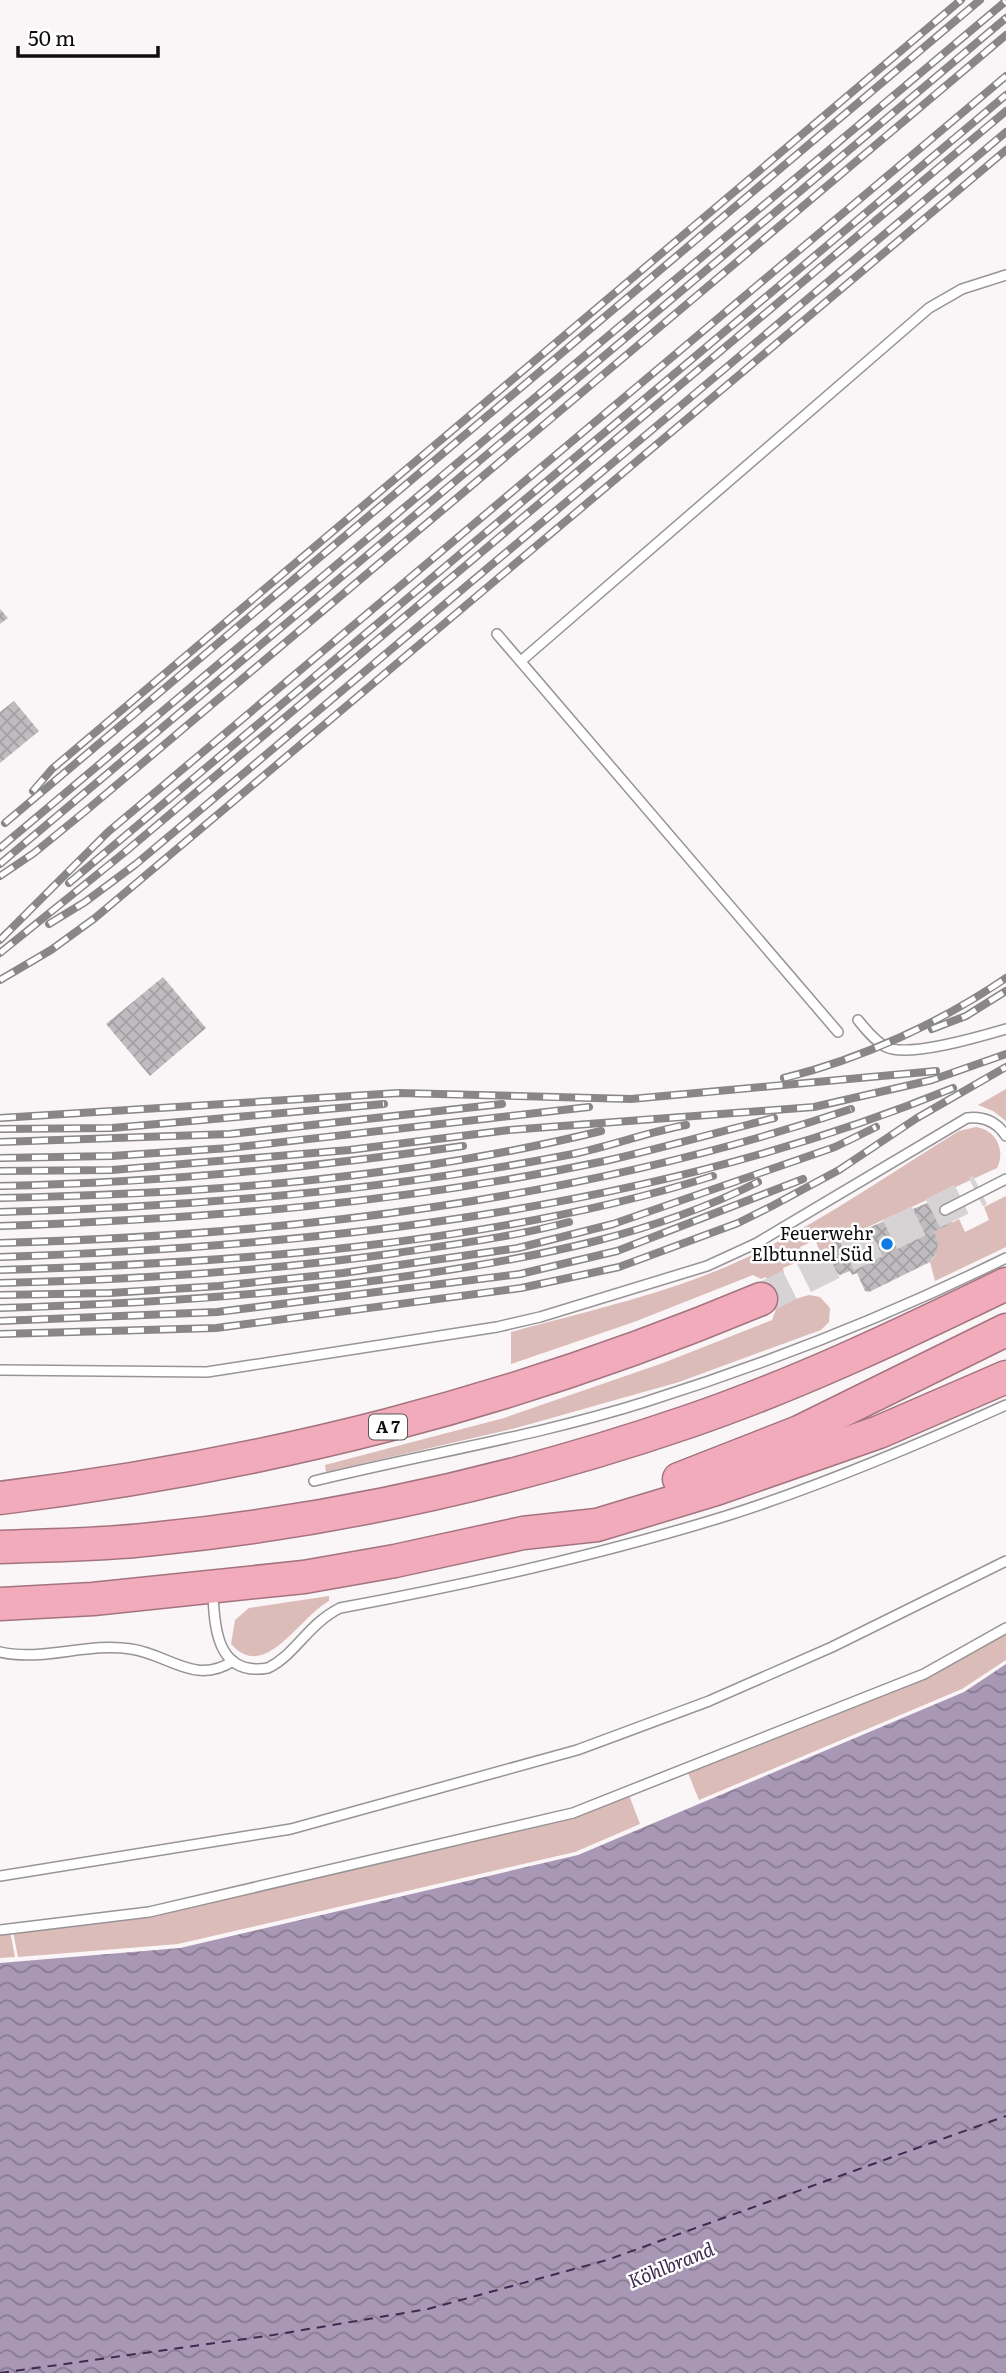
<svg xmlns="http://www.w3.org/2000/svg" width="1006" height="2373" font-family="Literata,serif">
  <style>
    .grass { fill: #dbbcb9 }
    .water { fill: url(#water-waves) }
    .lines { fill: none; stroke-linecap: round; stroke-linejoin: round }
    .ferry { stroke: #402951; stroke-width: 2; stroke-dasharray: 9 7; stroke-linecap: butt }
    .building { fill: url(#building-cross-hatch) }
    .motorway-tunnel { stroke: #d7d2d4; stroke-width: 32; stroke-dasharray: 32 16; stroke-linecap: butt }
    .service-casing { stroke: #989496; stroke-width: 12 }
    .motorway-casing { stroke: #a3747f; stroke-width: 35 }
    .service { stroke: #fff; stroke-width: 9 }
    .motorway { stroke: #f2abbb; stroke-width: 32 }
    .rail-casing { stroke: #898687; stroke-width: 8 }
    .rail { stroke: #fff; stroke-width: 5; stroke-dasharray: 16; stroke-linecap: butt }
    .poi-dot { fill: #0e7ae2; stroke: #fff; stroke-width: 2.5 }
    .labels { text-anchor: middle; stroke-width: 5; stroke-linejoin: round; paint-order: stroke }
    .shield { fill: #fff; stroke: #575657; stroke-width: 2 }
    .shield-label { font-size: 16px; font-weight: bold; fill: #0f0e0f }
    .poi-label { font-size: 18px; fill: #0f0e0f; stroke: #fff; text-anchor: end }
    .water-label { font-size: 19px; font-style: italic; fill: #402951; stroke: #fff }
  </style>
  <defs>
    <pattern id="water-waves" width="16" height="10" patternUnits="userSpaceOnUse" patternTransform="scale(1.75)"><rect width="16" height="10" fill="#a898b5"/><path d="M0 5q4-4 8 0t8 0" fill="none" stroke="#877a92"/></pattern>
    <pattern id="building-cross-hatch" width="8" height="8" patternUnits="userSpaceOnUse" patternTransform="scale(1.75)"><rect width="8" height="8" fill="#bfbcbf"/><path d="M0 0l8 8M0 8l8-8" fill="none" stroke="#a3a0a3"/></pattern>
  </defs>
  <rect width="100%" height="100%" fill="#faf5f7"/>
  <g class="grass">
    <polygon points="1006,1089 1006,1121 993,1111 978,1105"/>
    <path d="M976,1127c20,3 30,23 21,41l-162,74 3,7 -16,7 -7,-16 -15,7 5,12 -22,9 1,5 -17,7 -1,-3 -5,2 -8,-4 -119,47 -123,42v-32c76,-21 156,-38 228,-71 77,-35 148,-86 220,-130z"/>
    <path d="M1006,1196v51l-71,34 -5,-19c9,-9 9,-18 4,-30l25,-13 6,13 24,-12 -5,-13z"/>
    <polygon points="809,1295 820,1297 830,1308 829,1322 821,1330 679,1382 516,1428 326,1472 325,1465 504,1418 663,1363 772,1320 778,1304"/>
    <path d="M329,1596v5c-30,16 -64,82 -98,43l4,-24 14,-12z"/>
    <polygon points="1006,1632 1006,1660 962,1689 699,1800 688,1773 925,1678"/>
    <polygon points="629,1795 640,1824 575,1852 178,1944 18,1957 13,1932 154,1915 538,1826"/>
    <polygon points="10,1931 15,1957 0,1958 0,1933"/>
  </g>
  <polygon class="water" points="1006,1664 1006,2373 0,2373 0,1963 180,1948 578,1855 964,1692"/>
  <g class="lines">
    <polyline class="ferry" points="0,2373 273,2335 428,2309 607,2260 1006,2116"/>
  </g>
  <g class="building">
    <polygon points="0,609 8,618 0,624"/>
    <polygon points="14,701 39,731 0,763 0,712"/>
    <polygon points="163,977 206,1028 150,1076 106,1024"/>
    <polygon points="939,1198 952,1223 934,1232 938,1241 937,1252 930,1262 869,1292 865,1291 857,1273 852,1275 850,1271 840,1275 835,1272 830,1261 832,1253 838,1249 835,1242"/>
  </g>
  <g class="lines">
    <polyline class="motorway-tunnel" points="761,1299 980,1190"/>
    <g class="service-casing">
      <g id="service">
        <polyline points="497,634 838,1032"/>
        <polyline points="521,661 929,308 962,289 1006,275"/>
        <path d="M858,1020c8,10 17,21 28,27 22,11 96,-11 120,-18"/>
        <polyline points="945,1210 1006,1179"/>
        <path d="M0,1370l207,2 290,-45 43,-10 167,-51 50,-23 210,-125c17,-2 30,4 39,18"/>
        <path d="M314,1481c110,-27 223,-45 331,-79 124,-39 245,-87 361,-144"/>
        <path d="M213,1592c1,35 4,85 55,76 27,-13 40,-44 72,-60 129,-24 260,-53 386,-92 95,-30 189,-70 280,-111"/>
        <path d="M0,1652c43,10 87,-10 131,-3 37,5 64,37 102,12"/>
        <polyline points="0,1876 291,1829 577,1750 709,1701 832,1647 1006,1561"/>
        <polyline points="0,1930 149,1912 573,1813 924,1674 1006,1628"/>
      </g>
    </g>
    <g class="motorway-casing">
      <g id="motorway">
        <polyline points="679,1479 799,1432 1006,1330"/>
        <path d="M0,1498c267,-33 513,-95 761,-199"/>
        <path d="M0,1547c51,-2 103,-2 153,-8 182,-18 365,-59 537,-118 108,-37 213,-87 316,-137"/>
        <polyline points="0,1604 93,1599 304,1577 395,1561 523,1533 597,1525 716,1489 879,1432 1006,1377"/>
      </g>
    </g>
    <use href="#service" class="service"/>
    <use href="#motorway" class="motorway"/>
    <g class="rail-casing">
      <g id="rail">
        <polyline points="33,791 52,769 961,0"/>
        <polyline points="5,823 980,0"/>
        <polyline points="0,848 1006,1"/>
        <polyline points="0,864 1006,18"/>
        <polyline points="0,876 34,853 88,809 1006,35"/>
        <polyline points="69,883 1006,95"/>
        <polyline points="49,924 85,902 136,864 1006,132"/>
        <polyline points="0,940 108,832 1006,76"/>
        <polyline points="0,953 125,852 1006,111"/>
        <polyline points="0,980 51,950 95,918 1006,150"/>
        <polyline points="932,1029 966,1016 1006,991"/>
        <path d="M784,1078c77,-19 156,-55 222,-100"/>
        <polyline points="0,1118 399,1093 631,1099 936,1071"/>
        <polyline points="0,1129 112,1128 384,1104"/>
        <polyline points="0,1142 230,1134 502,1104"/>
        <polyline points="0,1158 112,1156 229,1148 589,1107"/>
        <polyline points="0,1171 112,1170 349,1150 509,1130 814,1107 932,1080 1006,1054"/>
        <path d="M0,1186c156,-3 309,-18 463,-40"/>
        <path d="M0,1198c200,-4 406,-19 601,-67"/>
        <path d="M0,1212c192,-5 384,-21 573,-58 38,-8 75,-22 113,-29"/>
        <path d="M0,1226c203,-7 405,-23 605,-65 57,-13 113,-29 169,-43"/>
        <path d="M0,1243c288,-8 576,-42 851,-134"/>
        <path d="M0,1257c322,-11 652,-46 953,-169"/>
        <path d="M0,1270c231,-7 492,-25 713,-94"/>
        <path d="M0,1283c133,-3 265,-12 397,-30 58,-9 116,-16 172,-31"/>
        <polyline points="0,1295 110,1293 219,1286 343,1273 518,1248 613,1224 835,1147 876,1127"/>
        <path d="M0,1308c142,-4 282,-13 422,-34 115,-17 231,-39 336,-92"/>
        <polyline points="0,1321 217,1312 520,1274 617,1251 803,1179"/>
        <polyline points="0,1334 216,1328 521,1288 619,1267 738,1223 772,1206 839,1170 917,1118 1006,1067"/>
      </g>
    </g>
    <use href="#rail" class="rail"/>
  </g>
  <circle class="poi-dot" cx="887" cy="1244" r="7"/>
  <g class="labels">
    <rect class="shield" x="369" y="1414.5" width="38" height="25" rx="5"/>
    <g class="shield-label">
      <text x="388" y="1433">A 7</text>
    </g>
    <g class="poi-label">
      <text x="873" y="1240">Feuerwehr<tspan x="873" dy="21">Elbtunnel Süd</tspan></text>
    </g>
    <g class="water-label">
      <text transform="translate(671 2265) rotate(-22)" y="7">Köhlbrand</text>
    </g>
  </g>
  <path d="M18 46v10h140v-10" fill="none" stroke="#0f0e0f" stroke-width="3.5"/>
  <text x="28" y="46" font-size="21" fill="#0f0e0f" stroke="#ffffff" stroke-width="5" paint-order="stroke">50 m</text>
</svg>
